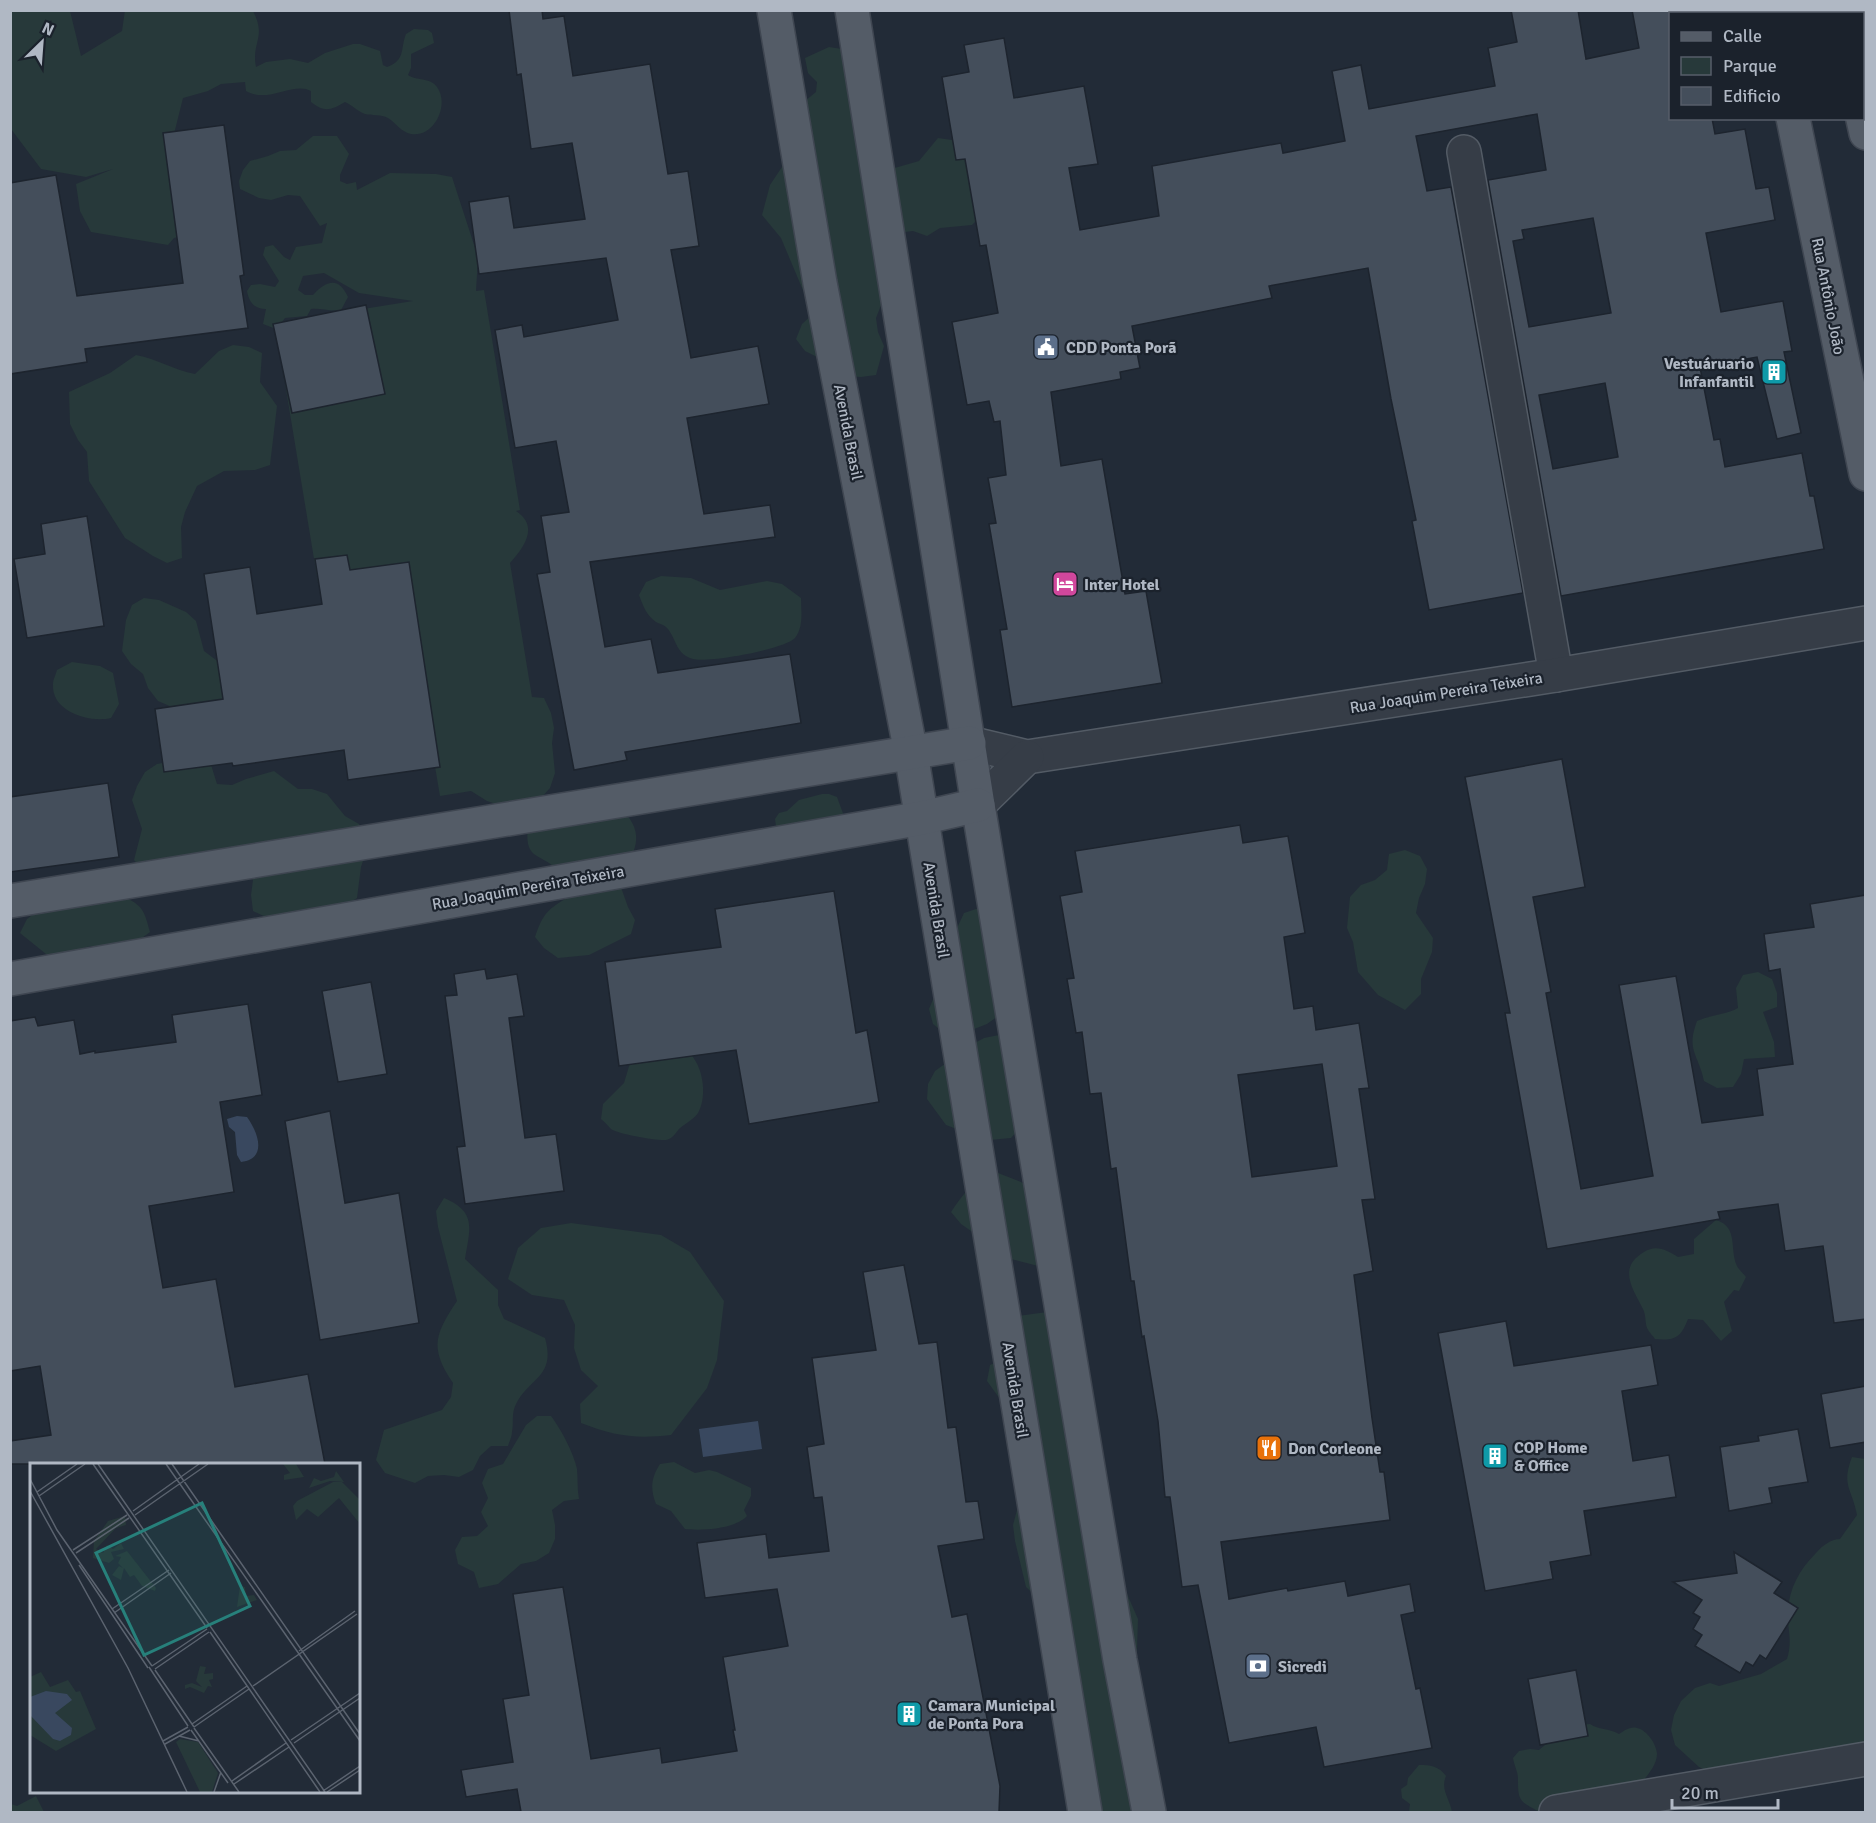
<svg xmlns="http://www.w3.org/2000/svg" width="1876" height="1823" font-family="Signika,sans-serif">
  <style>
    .green { fill: #27393a; fill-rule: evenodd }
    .water { fill: #39485f }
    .building { fill: #444e5b; stroke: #1d242e; stroke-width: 1.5; fill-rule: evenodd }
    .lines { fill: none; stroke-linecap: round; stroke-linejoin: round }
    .minor-casing { stroke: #535b65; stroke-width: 36 }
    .major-casing { stroke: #3f4651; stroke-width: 36 }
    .minor { stroke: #363d47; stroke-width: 33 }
    .major { stroke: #545c67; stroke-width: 33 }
    .labels { text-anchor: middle; stroke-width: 4.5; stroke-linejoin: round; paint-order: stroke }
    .street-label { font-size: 16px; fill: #b0b8c4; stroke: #1b222c }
    .poi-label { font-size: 16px; font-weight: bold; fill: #b0b8c4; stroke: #1b222c; text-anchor: start }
    .inset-road { fill: none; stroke: #5b636f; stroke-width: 1.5 }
    .view { fill: #27807b; fill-opacity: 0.15; stroke: #27807b; stroke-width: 3 }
    .inset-edge { fill: none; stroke: #b0b8c4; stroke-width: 3 }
  </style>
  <rect width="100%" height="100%" fill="#222b37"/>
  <g class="green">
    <path d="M125,10l128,1c14,27 -2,31 3,56l10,-5 24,-3 18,4 17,-10 28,-9h7l20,7 3,14 4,2c19,-7 13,-18 19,-33l8,-5 14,1 4,3 2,10 -23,11v14l-3,7c8,6 22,2 29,12 13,18 -3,51 -26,47 -10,-2 -15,-11 -23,-16 -7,-4 -16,-2 -23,-4 -8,-3 -13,-9 -20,-12 -14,8 -20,11 -34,0v-11c-17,-10 -43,13 -65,0l-1,-9 -24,2 -13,7 -25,7 -10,40 17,96 -16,4 -6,7 -77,-13 -11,-21 -4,-27 37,-15 -27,8 -45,-8 -30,-40v-118h59l11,45 41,-25z"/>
    <polygon points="1799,11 1865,11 1865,45 1863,45 1862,14 1802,14"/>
    <polygon points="829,47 842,49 849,78 849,101 891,169 919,161 938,138 959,141 993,203 972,225 940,228 927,236 913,231 897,233 887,290 876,318 878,332 884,346 876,375 861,377 846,376 819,358 805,351 796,339 802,324 813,314 781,238 762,215 770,185 786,161 805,101 816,92 817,82 808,73 805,58"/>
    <path d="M313,136h24l12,18 -9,21v6l7,3 9,-2 1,8 33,-17 46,1 16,3 26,80 -2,34 8,-1 36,220 -4,1c23,15 9,35 -6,52l22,134 12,1 7,15 3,15 -2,15 3,30 -5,15 -10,11 -26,11 -27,-9 -16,-10 -31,5 -37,-218 -9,-7 -76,12 -42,-254 -13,-5 3,-15c-12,0 -17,-7 -19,-18l4,-6 9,-1 15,3 4,-6 -16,-26 2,-8 8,-2 11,12 6,3 6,-13 26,-4 5,-20 -7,3 -20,-30 -12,-1 -17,5 -12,-2 -19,-9 -1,-8 4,-11 7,-9 18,-5 12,-5 16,-1zM324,273l35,20 54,8 -131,21 3,-4 22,-2 4,-7c11,-1 19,3 30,1l7,-13c-10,-22 -23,-15 -35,-2h-8l-7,-5 5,-14z"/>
    <path d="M233,345l16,2 13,6 -2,29 17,24 -7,59 -15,5 -31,1 -27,15 -12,26 -4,15 1,31 -15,5 -14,-7 -28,-18 -36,-57 -2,-29 -9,-12 -8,-16 -1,-32 41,-19 26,-18c21,4 38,15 59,19l24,-23z"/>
    <path d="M661,576l30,2 29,12 47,-9 15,3 19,14c0,13 3,28 -6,40 -10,11 -86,25 -102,21 -17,-5 -16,-18 -25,-30 -3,-4 -8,-5 -12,-7 -9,-6 -13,-16 -17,-27l7,-13z"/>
    <polygon points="144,598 159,600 186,612 196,621 204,651 216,660 229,665 247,689 200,719 158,701 148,688 143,674 131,664 122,651 126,620 132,605"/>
    <path d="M72,662l28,4 13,7 6,31 -8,14c-21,5 -60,-6 -58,-34 0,-4 3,-10 4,-14z"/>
    <polygon points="208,755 217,784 232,785 246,779 274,771 298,789 312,789 327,794 345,816 359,824 366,837 366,852 361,867 357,898 344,908 268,918 253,911 251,895 253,880 240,868 153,880 134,860 142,829 132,800 137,786 145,772 157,764"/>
    <polygon points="822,794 829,794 837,797 844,816 777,834 775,819 779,813 787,811 799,800"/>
    <path d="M627,815c19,24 5,41 -9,64l10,28 7,13 -4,14 -42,21 -31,3 -14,-10 -9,-11c9,-27 15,-29 39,-43 -5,-8 -9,-19 -16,-24 -21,-19 -34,-9 -30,-47z"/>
    <polygon points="1405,850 1420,856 1427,869 1425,884 1419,898 1416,913 1433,938 1432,952 1421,979 1421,994 1405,1010 1378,995 1358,972 1353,942 1347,928 1350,897 1361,885 1375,880 1387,870 1389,854"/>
    <path d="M126,898c18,8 19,16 24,34l-12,9 -32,6 -15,-1 -30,8h-15l-26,-21 7,-14 24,-18z"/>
    <polygon points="979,908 1015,949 1026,980 1012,1006 987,1024 959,1035 945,1034 933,1024 929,1009 957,942 958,926 964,913"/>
    <path d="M1758,972l14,7 5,14v14l-14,5 11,30 1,15 -31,2 -3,15 -8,13 -16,1 -13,-7c-6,-28 -18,-30 -7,-60 14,-6 28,-6 41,-13l-2,-20 7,-13z"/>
    <polygon points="999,1035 1014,1042 1022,1126 1011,1138 979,1141 975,1136 946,1125 927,1099 928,1084 935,1071 971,1045 984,1038"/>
    <path d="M688,1052c15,12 20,44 10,61 -4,6 -12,10 -18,15 -4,4 -7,11 -14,12 -9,1 -48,-6 -55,-11 -3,-3 -6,-7 -10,-10l2,-15 21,-21 9,-30z"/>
    <path d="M993,1171l28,11 23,17 -2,68 -31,-8 -50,-35 -10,-12c11,-17 23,-32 42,-41z"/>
    <path d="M444,1198c33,14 26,30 21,61l33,31v15l6,14 41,19c11,39 -15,39 -29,66 -5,10 -2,18 -4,28 0,5 -3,10 -4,14h-17l-11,10 -7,14 -14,7 -15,-2 -16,1 -13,7 -30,-10 -9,-13 8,-30 58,-20 9,-13 2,-14c-24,-35 -18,-49 4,-82l-19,-74 -2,-16z"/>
    <path d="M1716,1220c23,7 13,29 21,46 2,4 7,8 9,11l-7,14 -5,-1 -10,12 8,29 -11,10 -18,-21 -15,-1c-7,18 -12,22 -33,20 -2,-3 -6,-7 -8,-11 -2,-6 -1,-13 -4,-19 -10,-20 -26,-41 1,-57 12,-8 23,-2 34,5l16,-3v-15z"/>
    <path d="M571,1223l90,12 29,17 34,49 -7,59 -10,28 -36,47c-37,4 -56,1 -90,-12l-1,-19 18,-18 -17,-16 -7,-22 1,-23 -11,-25 -32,-5 -24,-16 10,-31 23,-20z"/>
    <polygon points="1047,1312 1124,1587 1138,1619 1136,1681 1159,1804 1168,1812 1076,1812 1038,1598 1026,1587 1015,1541 1013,1525 1021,1495 1041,1483 1046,1469 1023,1448 1005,1406 987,1381 990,1365 1018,1352 1018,1316"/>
    <path d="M537,1416h14c10,13 23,38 26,53 1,10 0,20 2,30l-15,2 -12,9 3,15v14l-6,14 -13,8 -15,3 -23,20 -19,4 -5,-16 -16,-8 -3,-14 7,-13 15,-1 11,-10 -7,-14 7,-14 -6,-15 6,-14 15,-5 23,-39z"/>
    <path d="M1852,1457l13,2v285l-135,37 -31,-14 -24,-22 -4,-15 3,-15 7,-14 14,-13 15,-5 9,3 42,-12 26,-15c6,-20 0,-29 1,-48 1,-23 12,-42 28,-58 6,-7 15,-14 24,-14l17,-24c-5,-27 -16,-29 -5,-58z"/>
    <path d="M674,1462l21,11 14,-3 8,2 34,16v8l-7,14 3,6c-12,13 -45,15 -62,13l-14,-18 -15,-7c-6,-15 -5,-26 4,-40z"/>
    <path d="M1590,1724c9,6 18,4 29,10 5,-3 11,-8 18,-6 10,2 20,17 20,26 0,10 -8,19 -13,26l-62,13 -7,-1 -1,5 -34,15c-21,-11 -22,-11 -22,-34 0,-6 -4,-13 -5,-20l6,-7 11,-2 9,1c14,-12 33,-25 51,-26z"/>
    <path d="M1419,1765c11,0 20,1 27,11 -6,14 4,23 6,36h-43l1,-8 -8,-6 -1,-9 6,-4 1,-7z"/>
    <polygon points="36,1796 44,1812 11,1812 11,1804 17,1806"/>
  </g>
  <g class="water">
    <path d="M237,1116l10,1c11,15 21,42 -6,45l-4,-7 -2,-23 -6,-5 -2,-8z"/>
    <polygon points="758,1421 762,1449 703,1457 699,1429"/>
  </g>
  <g class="building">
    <polygon points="509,10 542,10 543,19 564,16 573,76 650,64 668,174 688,171 699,246 671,250 691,358 758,346 769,404 687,418 704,514 770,505 775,537 590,562 605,647 651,639 658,673 790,654 801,723 625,752 627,760 574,770 537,574 550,572 541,516 569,512 556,441 515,448 495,330 522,325 524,337 618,320 606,258 479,274 469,202 509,196 514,228 585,219 572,143 531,149 521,74 517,75"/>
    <path d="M1511,10h67l8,49 53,-11 -7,-38h39v108h41l3,16 30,-5 11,60 13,-2 6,33 -69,13 15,79 62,-11 9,50 -8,1 17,81 -24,6 -20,-82 -57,10 14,73 6,-1 5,28 77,-14 8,43h4l10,53 -263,47 -73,-416 58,-10 -9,-56 -121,22 11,55 24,-4 72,406 -94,17 -17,-89 4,-1 -25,-121 -23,-131 -99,18 3,12 -140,28 8,42 -20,4 1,7 -70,13 10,74 41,-7 23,135 21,-3 16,92 -150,24 -12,-77 7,-1 -18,-105 7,-1 -8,-45 18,-3 -6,-54 -6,1 -5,-21 -22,4 -15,-83 46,-9 -12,-68 -6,1 -15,-87 -9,1 -14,-83 27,-5 -5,-27 40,-7 10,60 70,-12 14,78 -29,4 11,62 79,-14 -7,-50 129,-23 2,10 62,-12 -13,-70 29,-6 8,44 126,-23 -7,-38 29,-6zM1593,218l18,95 -82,14 -16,-86 11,-2 -2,-9zM1605,383l13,74 -65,12 -14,-74z"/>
    <polygon points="224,125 244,275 240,276 248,328 85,349 87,362 10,374 10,183 56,175 77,296 183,283 163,133"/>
    <polygon points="366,305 385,394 292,413 273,324"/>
    <polygon points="87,516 104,626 27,638 14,559 45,554 41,524"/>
    <polygon points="347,555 350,570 409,562 440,767 348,780 344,750 233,766 232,763 164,772 155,709 223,699 204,574 250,567 257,614 322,604 315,559"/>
    <polygon points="1562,759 1585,887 1533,897 1551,992 1546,993 1581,1189 1653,1176 1619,985 1676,976 1702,1123 1763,1115 1757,1069 1793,1064 1780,969 1769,971 1764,934 1814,927 1810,904 1866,895 1866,1319 1834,1323 1823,1246 1785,1251 1778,1204 1718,1212 1720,1219 1547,1249 1505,1013 1510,1013 1465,777"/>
    <polygon points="108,783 119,857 10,872 10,797"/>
    <path d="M1240,825l3,18 45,-7 17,97 -21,4 10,72 19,-3 3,24 43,-7 10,65 -10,1 16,110 -13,1 11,71 -19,4 18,143 8,54h4l6,48 -169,22 8,57 58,-11 1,3 57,-10 3,15 62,-12 5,28 -14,3 15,74 4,-1 12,60 -108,19 -8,-40 -87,16 -31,-158 -16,2 -12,-90h-5l-7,-76 -14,-85 -2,1 -8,-56h-3l-15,-113 -5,1 -10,-76 -11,1 -8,-62 -6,1 -9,-54 7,-1 -14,-82 22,-4 -7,-41zM1322,1064l15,102 -85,11 -14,-102z"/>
    <polygon points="834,891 856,1033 867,1030 879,1102 749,1124 736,1050 619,1066 605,962 721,947 715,909"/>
    <polygon points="485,969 487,979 517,974 524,1016 509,1018 525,1138 556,1134 564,1191 465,1204 457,1147 465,1146 445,996 457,995 454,974"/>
    <polygon points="371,982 387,1074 338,1082 322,991"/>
    <polygon points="248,1004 262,1095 220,1102 234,1192 149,1206 163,1288 216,1279 235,1387 308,1374 325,1464 10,1464 10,1441 51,1435 40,1366 10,1371 10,1021 35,1017 38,1026 74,1020 80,1054 95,1051 95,1053 176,1042 172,1015"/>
    <polygon points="330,1111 345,1203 399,1193 419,1323 320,1340 285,1121"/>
    <polygon points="904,1265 919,1344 937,1342 948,1428 956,1427 966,1502 978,1501 984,1539 938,1546 952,1617 967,1614 1000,1786 999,1812 521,1812 517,1789 466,1797 461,1770 513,1762 503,1699 529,1695 513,1594 563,1587 591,1759 660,1748 662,1763 737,1751 733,1730 735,1730 723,1657 788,1646 777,1589 705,1598 697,1543 766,1534 769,1558 829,1551 822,1497 814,1498 807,1447 824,1444 812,1358 876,1350 863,1272"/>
    <polygon points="1506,1321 1514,1366 1651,1345 1658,1385 1622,1391 1633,1461 1669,1455 1676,1497 1584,1511 1591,1555 1550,1562 1553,1579 1485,1591 1438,1333"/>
    <polygon points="1866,1386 1866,1442 1830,1448 1821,1394"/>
    <polygon points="1798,1429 1808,1482 1769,1488 1772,1503 1729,1511 1720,1447 1759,1441 1758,1436"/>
    <polygon points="1734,1552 1782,1582 1774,1593 1798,1608 1766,1659 1760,1655 1753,1666 1746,1662 1740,1673 1695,1646 1702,1635 1693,1629 1700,1617 1693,1613 1702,1600 1673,1582 1737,1573"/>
    <polygon points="1576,1670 1588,1736 1540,1745 1528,1679"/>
  </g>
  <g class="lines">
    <g class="minor-casing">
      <g id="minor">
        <polyline points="1464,152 1556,675"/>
        <polyline points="969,743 1027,757 1556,675 1866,623"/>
        <polyline points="978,805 1027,757"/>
        <polyline points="1556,1812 1866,1759"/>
      </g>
    </g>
    <g class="major-casing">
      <g id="major">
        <polyline points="774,10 820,283 911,753 1085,1812"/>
        <polyline points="852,10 978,805 1120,1660 1149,1812"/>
        <polyline points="1772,10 1772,14"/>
        <polyline points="1845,10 1845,14"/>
        <polyline points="1862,115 1866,133"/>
        <polyline points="1793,118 1866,474"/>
        <polyline points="10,901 969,743"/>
        <polyline points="10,979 922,818 978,805"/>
      </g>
    </g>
    <use href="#minor" class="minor"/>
    <use href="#major" class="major"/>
  </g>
  <defs>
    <g id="civic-square" transform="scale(1.35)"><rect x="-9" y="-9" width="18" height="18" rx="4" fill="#5c6f8a" stroke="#1b222c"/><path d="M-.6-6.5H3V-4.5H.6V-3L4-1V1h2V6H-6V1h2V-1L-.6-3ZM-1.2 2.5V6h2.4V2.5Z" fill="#fff"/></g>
    <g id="building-square" transform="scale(1.35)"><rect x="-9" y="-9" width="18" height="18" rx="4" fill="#0f9aa8" stroke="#1b222c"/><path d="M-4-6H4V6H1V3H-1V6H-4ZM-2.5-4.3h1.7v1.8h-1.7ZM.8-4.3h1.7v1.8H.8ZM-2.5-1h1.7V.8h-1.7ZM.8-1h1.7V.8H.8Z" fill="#fff"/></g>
    <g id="hotel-square" transform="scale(1.35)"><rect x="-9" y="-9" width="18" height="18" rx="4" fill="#d1479c" stroke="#1b222c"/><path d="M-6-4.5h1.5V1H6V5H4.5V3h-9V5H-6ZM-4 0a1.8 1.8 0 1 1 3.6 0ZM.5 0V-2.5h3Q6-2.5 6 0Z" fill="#fff"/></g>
    <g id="restaurant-square" transform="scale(1.35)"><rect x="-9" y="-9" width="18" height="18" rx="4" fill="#e8710a" stroke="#1b222c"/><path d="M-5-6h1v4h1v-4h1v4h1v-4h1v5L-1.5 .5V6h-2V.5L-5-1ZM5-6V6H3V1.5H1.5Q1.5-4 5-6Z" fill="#fff"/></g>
    <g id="bank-square" transform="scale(1.35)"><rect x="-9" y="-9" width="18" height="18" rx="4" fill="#5c6f8a" stroke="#1b222c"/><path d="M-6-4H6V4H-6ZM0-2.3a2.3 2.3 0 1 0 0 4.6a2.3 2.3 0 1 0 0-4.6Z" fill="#fff"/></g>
  </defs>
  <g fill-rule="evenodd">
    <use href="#civic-square" x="1046" y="347"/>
    <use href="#building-square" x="1774" y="372"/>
    <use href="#hotel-square" x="1065" y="584"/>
    <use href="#restaurant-square" x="1269" y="1448"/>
    <use href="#building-square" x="1495" y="1456"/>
    <use href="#bank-square" x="1258" y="1666"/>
    <use href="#building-square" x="909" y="1714"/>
  </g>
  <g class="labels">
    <g class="street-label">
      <text transform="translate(1829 296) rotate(79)" y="6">Rua Antônio João</text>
      <text transform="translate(849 432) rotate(79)" y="6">Avenida Brasil</text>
      <text transform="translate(1446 692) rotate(-9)" y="6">Rua Joaquim Pereira Teixeira</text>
      <text transform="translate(528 887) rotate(-10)" y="6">Rua Joaquim Pereira Teixeira</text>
      <text transform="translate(937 910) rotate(81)" y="6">Avenida Brasil</text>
      <text transform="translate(1016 1390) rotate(81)" y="6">Avenida Brasil</text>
    </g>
    <g class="poi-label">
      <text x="1066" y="353">CDD Ponta Porã</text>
      <text x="1754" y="369" text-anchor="end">Vestuáruario<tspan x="1754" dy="18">Infanfantil</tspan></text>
      <text x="1084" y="590">Inter Hotel</text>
      <text x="1514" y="1453">COP Home<tspan x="1514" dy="18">&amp; Office</tspan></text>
      <text x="1288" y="1454">Don Corleone</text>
      <text x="1278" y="1672">Sicredi</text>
      <text x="928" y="1711">Camara Municipal<tspan x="928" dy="18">de Ponta Pora</tspan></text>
    </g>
  </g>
  <g transform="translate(30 1463)">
    <rect width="330" height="330" fill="#222b37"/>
    <path d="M253,1h13l8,13 -20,3v-5l6,-2zM306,8l8,11 -14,-1 -21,7 5,-10 7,3 13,-4zM303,19h9l18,18v24l-21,-26 -21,19 -11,-8 -11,11 -3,-14 4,-5zM95,53l1,9 -10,3 -20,21 7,4 4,-8 6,4 8,-6 3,6 -13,3 3,7 -5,4 -16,-5 1,-17 14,-20zM97,88l29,37 -1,3 -13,-5 -8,-11 -4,2 -6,-9 -3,12 -9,-5 7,-9 4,2 -5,-5 3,-6 -6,-1zM210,123l5,1 1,9 8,-1 3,5 -20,7zM170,203l6,1 -2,7 9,-1v6l-4,1 3,7 -4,-1 -4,7 -14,-6 -5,2v-4l7,-2 10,4 -6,-6zM11,209l9,15 18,-7 8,12 4,-1 16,38 -40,22 -26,-16v-58zM150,276l18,3 20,31 -6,19h-12l-24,-50z" fill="#27393a"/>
    <path d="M16,228l21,3 5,6 -17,13 17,15 -1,7 -11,6 -7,-2 -23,-24v-18z" fill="#39485f"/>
    <path class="inset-road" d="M63,1l114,164M68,1l227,328M136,1l194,277M142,1l188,270M0,16l27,51 95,136M0,28l98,177 59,124M7,29l40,-28M9,33l46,-32M103,48l66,-47M105,52l73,-51M43,87l54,-35M46,90l53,-35M49,102l69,103M82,146l57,-39M84,150l57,-40M180,169l110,160M269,188l56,-40M122,203l55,-37M119,204l39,59M125,206l54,-37M125,207l39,57M223,223l104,-72M162,261l55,-38M164,264l55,-38M164,265l45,64M161,267l37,53M149,273l20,5M261,277l69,-47M133,278l25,-14M264,280l66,-45M135,281l25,-14M202,318l54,-38M204,321l55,-37M293,328l37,-25M184,329l7,-20M297,329l33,-22"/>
    <path class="view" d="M172,40l48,103 -106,49 -48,-102z"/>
    <rect width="330" height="330" class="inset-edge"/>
  </g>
  <rect width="1876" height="1823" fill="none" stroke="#b0b8c4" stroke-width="24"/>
  <rect x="1669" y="12" width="195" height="108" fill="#1b222c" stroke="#575e69" stroke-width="1.5"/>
  <rect x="1681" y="32" width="30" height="9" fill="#545c67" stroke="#575e69" stroke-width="1.5"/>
  <text x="1723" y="42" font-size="18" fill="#b0b8c4">Calle</text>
  <rect x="1681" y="57" width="30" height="18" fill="#27393a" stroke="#575e69" stroke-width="1.5"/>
  <text x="1723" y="72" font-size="18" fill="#b0b8c4">Parque</text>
  <rect x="1681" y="87" width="30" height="18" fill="#444e5b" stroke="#575e69" stroke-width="1.5"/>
  <text x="1723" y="102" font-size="18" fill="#b0b8c4">Edificio</text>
  <g transform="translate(42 42) rotate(25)" stroke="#1b222c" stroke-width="4.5" paint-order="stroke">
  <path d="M0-4.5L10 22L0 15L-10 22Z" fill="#b0b8c4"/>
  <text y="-9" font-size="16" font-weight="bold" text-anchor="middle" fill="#b0b8c4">N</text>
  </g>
  <path d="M1672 1799v9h106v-9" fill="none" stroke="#b0b8c4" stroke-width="3"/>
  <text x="1681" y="1799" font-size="18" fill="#b0b8c4" stroke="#1b222c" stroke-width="4.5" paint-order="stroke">20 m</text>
</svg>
